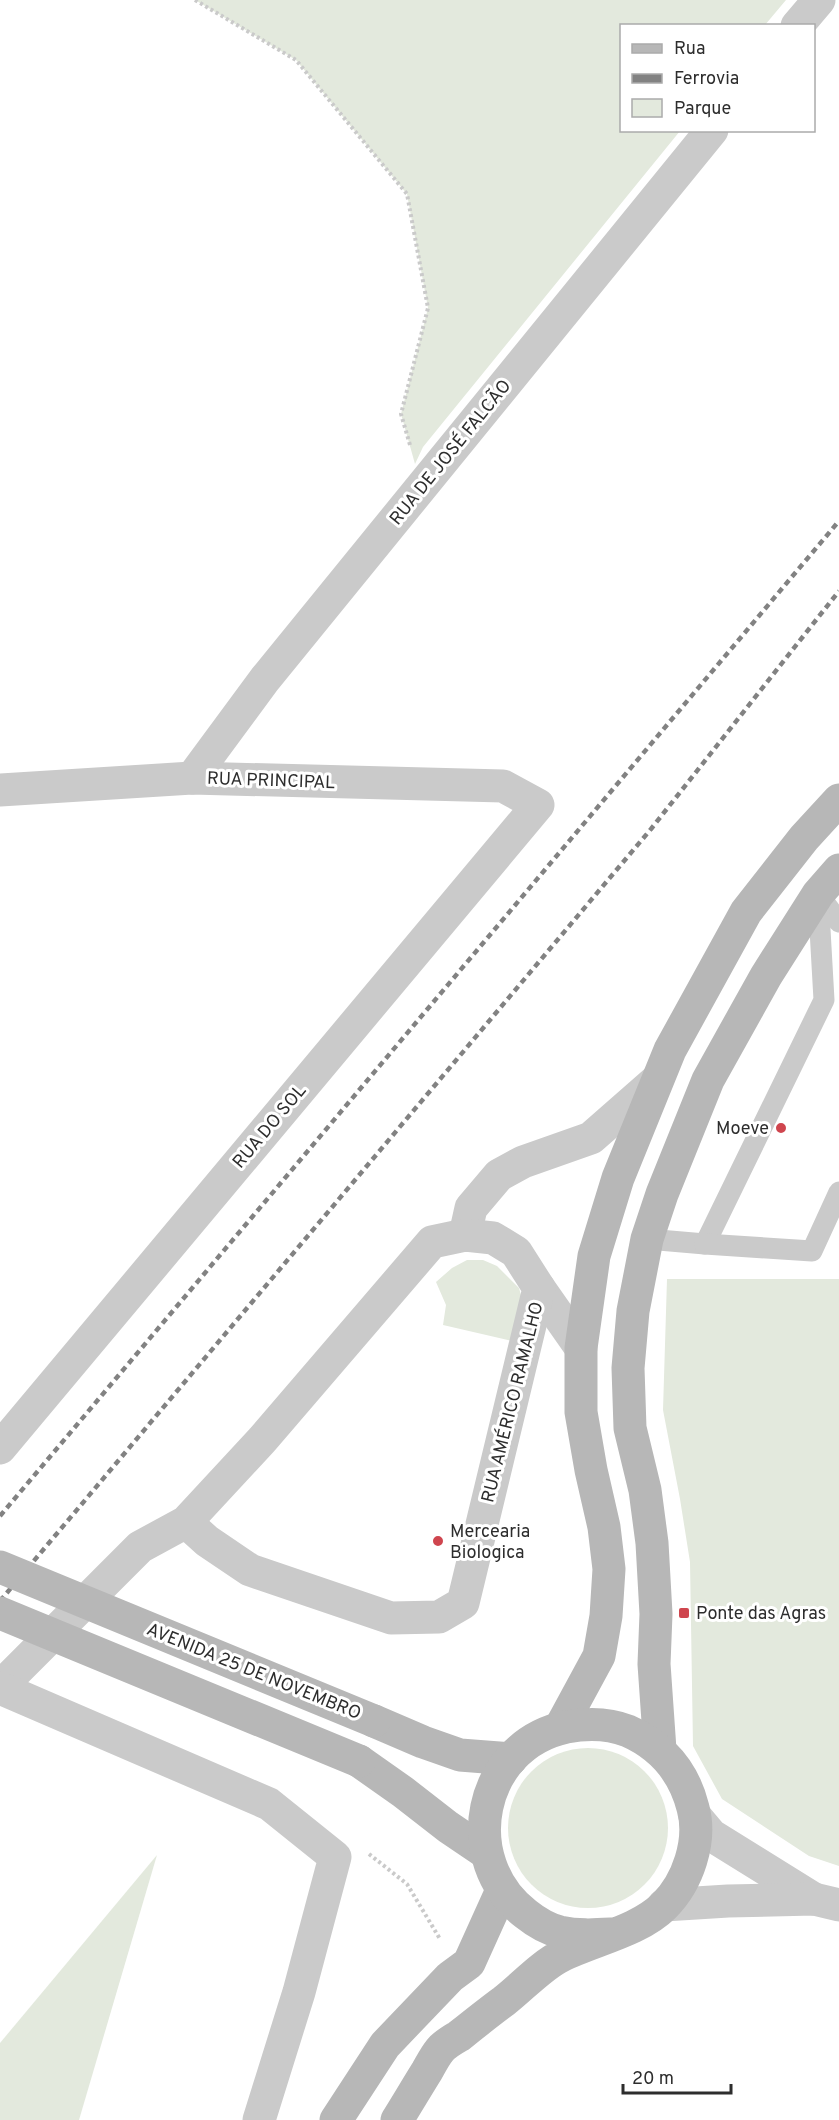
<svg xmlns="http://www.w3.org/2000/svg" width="839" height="2120" font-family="Overpass,sans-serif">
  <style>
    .green { fill: #e3e9dd }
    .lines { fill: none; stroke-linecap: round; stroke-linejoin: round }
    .path { stroke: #cacaca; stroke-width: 4; stroke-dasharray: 3 3; stroke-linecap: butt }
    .lane { stroke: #cacaca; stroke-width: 21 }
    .street { stroke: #cacaca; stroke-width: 33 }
    .secondary { stroke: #b7b7b7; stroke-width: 33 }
    .rail { stroke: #828282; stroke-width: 4.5; stroke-dasharray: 6 4.5; stroke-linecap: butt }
    .secondary-bridge { stroke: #b7b7b7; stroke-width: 33 }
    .poi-dot { fill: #cf454e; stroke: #fff; stroke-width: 2 }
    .labels { text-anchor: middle; stroke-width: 6; stroke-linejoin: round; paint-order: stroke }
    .street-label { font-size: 18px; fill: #2d2d2d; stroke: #fff }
    .poi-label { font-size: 18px; fill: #2d2d2d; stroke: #fff; text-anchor: start }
  </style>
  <rect width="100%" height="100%" fill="#fff"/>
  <g class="green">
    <polygon points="195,0 786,0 765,25 622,26 622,130 680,131 423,447 415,464 401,414 428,308 407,194 296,60"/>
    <polygon points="467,1260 483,1260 497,1266 519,1288 524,1306 512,1341 443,1325 446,1305 436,1282 452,1268"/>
    <polygon points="667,1279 839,1279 839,1866 809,1856 722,1799 693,1746 690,1562 680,1499 663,1410"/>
    <circle cx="588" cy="1828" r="80"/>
    <polygon points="157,1855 79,2120 0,2120 0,2043"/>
  </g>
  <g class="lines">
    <g class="path">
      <polyline points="195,0 296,60 407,194 428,308 401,414 410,445"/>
      <polyline points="369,1854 407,1884 440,1939"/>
    </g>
    <g class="lane">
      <polyline points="818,894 839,922"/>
      <polyline points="647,1239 705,1244 824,1000 818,894"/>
      <polyline points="705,1244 812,1251 839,1192"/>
    </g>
    <g class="street">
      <polyline points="797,26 819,0"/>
      <polyline points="192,778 265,679 712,130"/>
      <polyline points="0,790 192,778 503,786 538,805 0,1448"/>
      <polyline points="465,1235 471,1208 499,1175 523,1162 591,1138 656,1081"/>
      <polyline points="539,1288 581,1348"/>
      <polyline points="0,1687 140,1547 186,1522 262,1440 432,1242 465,1235 493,1238 516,1252 539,1288 463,1603 439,1617 391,1618 250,1570 207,1541 186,1522"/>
      <polyline points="0,1688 269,1804 335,1857 299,1992 259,2120"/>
      <polyline points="695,1816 711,1835 814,1899"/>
      <polyline points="664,1905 728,1901 814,1899 839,1905"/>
    </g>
    <g class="secondary">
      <polyline points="374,1721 423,1742 460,1755 511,1759"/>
      <polyline points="560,1728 599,1656 606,1616 609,1569 604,1527 591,1470 581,1412 581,1348 594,1256 618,1178 670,1050 746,912 804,838 839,800"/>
      <polyline points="660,1750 654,1664 656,1614 652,1543 645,1490 630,1428 628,1368 633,1311 647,1239 662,1194 708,1080 766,976 818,894 839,870"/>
      <polyline points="359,1761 403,1792 448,1827 485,1852"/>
      <polyline points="336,2120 385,2045 450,1977 469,1963 502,1890"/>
      <path d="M397,2120c10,-16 20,-33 30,-49 4,-7 8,-15 13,-21 4,-5 12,-10 19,-14 15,-12 30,-24 45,-35 18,-14 38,-36 57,-45 32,-16 78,-25 103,-50 24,-24 38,-65 29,-98 -9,-36 -31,-62 -65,-77 -20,-8 -41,-8 -62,-4 -88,19 -110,133 -40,187 10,8 22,15 34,18 18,4 34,3 52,2"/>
    </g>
    <g class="rail">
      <polyline points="0,1516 839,521"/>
      <polyline points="0,1601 651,829 839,591"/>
    </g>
    <g class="secondary-bridge">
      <polyline points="0,1567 374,1721"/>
      <polyline points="0,1613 359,1761"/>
    </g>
  </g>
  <g class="poi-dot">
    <circle cx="781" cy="1128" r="6"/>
    <circle cx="438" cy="1541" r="6"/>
    <rect x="678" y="1607" width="12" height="12" rx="3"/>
  </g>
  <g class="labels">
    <g class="street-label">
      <text transform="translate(450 452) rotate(-51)" y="6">RUA DE JOSÉ FALCÃO</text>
      <text transform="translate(271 780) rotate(2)" y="6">RUA PRINCIPAL</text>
      <text transform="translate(269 1126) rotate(-50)" y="6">RUA DO SOL</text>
      <text transform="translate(512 1402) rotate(-76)" y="6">RUA AMÉRICO RAMALHO</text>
      <text transform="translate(254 1671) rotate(22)" y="6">AVENIDA 25 DE NOVEMBRO</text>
    </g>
    <g class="poi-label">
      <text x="769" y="1134" text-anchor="end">Moeve</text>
      <text x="450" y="1537">Mercearia<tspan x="450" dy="21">Biologica</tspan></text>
      <text x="696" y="1619">Ponte das Agras</text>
    </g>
  </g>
  <rect x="620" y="24" width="195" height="108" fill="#ffffff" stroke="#ababab" stroke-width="1.5"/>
  <rect x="632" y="44" width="30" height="9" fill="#b7b7b7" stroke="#ababab" stroke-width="1.5"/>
  <text x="674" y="54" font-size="18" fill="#2d2d2d">Rua</text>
  <rect x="632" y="74" width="30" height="9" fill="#828282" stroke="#ababab" stroke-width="1.5"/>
  <text x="674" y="84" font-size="18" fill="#2d2d2d">Ferrovia</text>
  <rect x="632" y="99" width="30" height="18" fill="#e3e9dd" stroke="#ababab" stroke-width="1.5"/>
  <text x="674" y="114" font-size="18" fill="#2d2d2d">Parque</text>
  <path d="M623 2084v9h108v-9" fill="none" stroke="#2d2d2d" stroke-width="3"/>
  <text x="632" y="2084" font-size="18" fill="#2d2d2d" stroke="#ffffff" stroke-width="4.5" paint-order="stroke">20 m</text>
</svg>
